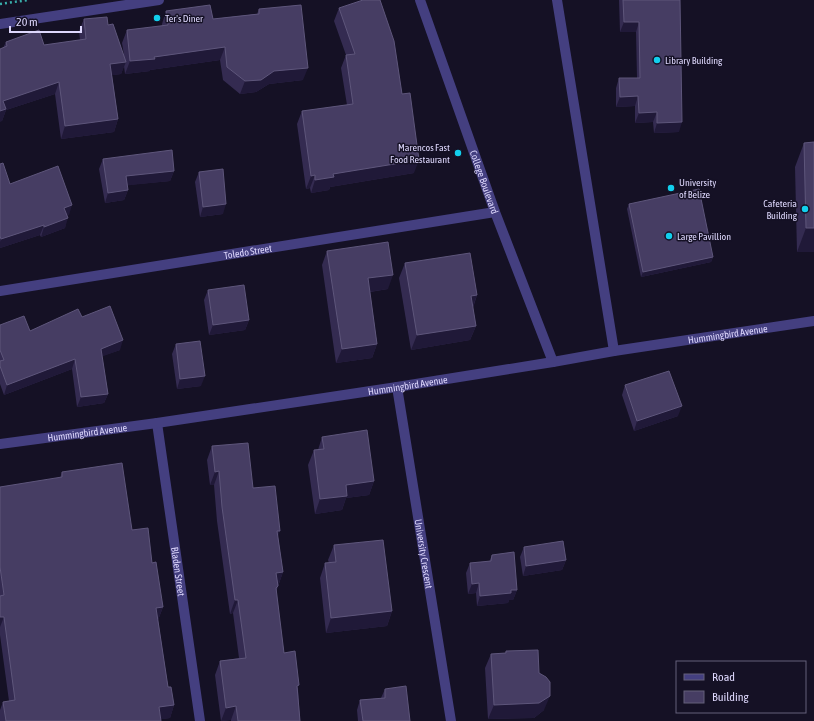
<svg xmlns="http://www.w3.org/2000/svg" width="814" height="721" font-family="'Asap Condensed',sans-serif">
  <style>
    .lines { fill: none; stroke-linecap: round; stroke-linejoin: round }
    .path { stroke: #39aeab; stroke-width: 2.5; stroke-dasharray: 2 3; stroke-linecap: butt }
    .minor { stroke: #443f80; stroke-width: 10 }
    .wall { fill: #342b51 }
    .shaded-wall { fill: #201938 }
    .building { fill: #463d63; stroke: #5e567b }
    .poi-dot { fill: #12cfed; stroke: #151125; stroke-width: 1.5 }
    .labels { text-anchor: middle; stroke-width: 3; stroke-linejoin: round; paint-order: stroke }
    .poi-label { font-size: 10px; fill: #ddd7fc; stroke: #151125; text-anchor: start }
    .street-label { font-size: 10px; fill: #ddd7fc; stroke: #151125 }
  </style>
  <rect width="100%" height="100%" fill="#151125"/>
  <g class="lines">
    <polyline class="path" points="0,4 28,0"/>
    <g class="minor">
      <path id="s1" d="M420,0l75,212 58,150"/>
      <polyline points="557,0 614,351"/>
      <polyline points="0,24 159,0"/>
      <path id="s2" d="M0,291l495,-79"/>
      <path id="s3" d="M397,387l54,334"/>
      <path id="s4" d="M157,423l43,298"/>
      <path id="s5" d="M0,444l157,-21 240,-36 156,-25 61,-11 200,-30"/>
    </g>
  </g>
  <g class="wall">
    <polygon points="619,0 680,0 679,132 654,133 653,122 635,123 635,106 616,107 616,88 619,78 637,78 636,32 620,32"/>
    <polygon points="339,8 414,173 330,187 329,190 311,193 310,188 306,189 297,124 302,111 347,105 341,68 346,55 334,21"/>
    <polygon points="259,9 303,80 269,84 256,92 240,94 223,80 220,60 150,70 150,71 125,74 124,66 121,74 112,75 118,119 114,132 61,139 55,94 6,110 2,121 3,48 6,42 44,45 80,40 79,31 84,19 108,25 124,55 122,43 127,30 162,26 162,24 166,11 213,19 257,14"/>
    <polygon points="814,142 814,252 797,252 795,167 804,143"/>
    <polygon points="103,159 174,171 170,181 127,185 128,190 124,200 105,203 99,169"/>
    <polygon points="0,164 10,184 69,215 67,215 65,228 41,237 40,235 0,248"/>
    <polygon points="199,172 223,214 200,217 195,182"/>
    <polygon points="629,204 713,257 711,262 641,277 627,209"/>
    <polygon points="327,251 388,289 370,292 377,344 372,358 336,363 322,265"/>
    <polygon points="405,263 477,295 473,308 476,326 470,340 411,350 399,278"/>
    <polygon points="208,290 249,320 245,330 209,335 204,300"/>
    <polygon points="82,317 120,350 102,356 108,394 104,403 77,407 72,369 4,395 0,384 0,325 30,331"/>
    <polygon points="176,344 201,386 177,389 172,354"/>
    <polygon points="625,385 678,416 634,431 622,395"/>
    <polygon points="322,437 374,481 369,495 346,498 342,510 315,514 308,465 314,450 318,450"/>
    <polygon points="212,446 253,488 278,537 283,572 276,592 284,653 298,689 300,721 231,721 231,720 221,721 215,675 220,661 239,658 233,613 230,614 217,521 214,485 210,485 207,460"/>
    <polygon points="62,472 132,530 152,563 163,607 158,620 168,687 174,705 170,718 161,719 161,721 0,721 0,710 3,702 9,701 0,635 0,487 60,478"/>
    <polygon points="334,545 392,611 387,626 326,633 320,578 325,563 329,563 328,560"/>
    <polygon points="524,547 566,560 562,570 523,576 520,557"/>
    <polygon points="492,555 517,590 513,600 509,600 508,603 477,606 476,593 468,594 466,573 470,563 489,562"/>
    <polygon points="506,651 539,673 544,710 534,718 488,719 485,668 491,654 505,653"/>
    <polygon points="385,689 410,721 358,721 357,710 360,700 381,698"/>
  </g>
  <g class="shaded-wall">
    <polygon points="624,22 639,22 636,32 620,32"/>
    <polygon points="225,47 220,60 150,70 150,71 125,74 130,61"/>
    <polygon points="126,62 121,74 106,76 110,64"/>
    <polygon points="308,68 303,80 269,84 256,92 240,94 245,81 274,71"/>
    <polygon points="59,82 55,94 6,110 2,121 0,122 0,110 3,101"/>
    <polygon points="638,96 635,106 616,107 620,97"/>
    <polygon points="657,112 653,122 635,123 639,113"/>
    <polygon points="118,119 114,132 61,139 65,126"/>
    <polygon points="682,122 679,132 654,133 657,123"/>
    <polygon points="419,160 414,173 330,187 329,190 311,193 315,180 333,174"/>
    <polygon points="174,171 170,181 122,186 126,176"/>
    <polygon points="315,175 310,188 306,189 311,176"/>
    <polygon points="128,190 124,200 105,203 108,193"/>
    <polygon points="226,204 223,214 200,217 203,207"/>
    <polygon points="72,205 69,215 61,218 64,208"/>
    <polygon points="68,218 65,228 41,237 44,227"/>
    <polygon points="44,225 40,235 0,248 0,242 1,239"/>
    <polygon points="806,228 814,228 814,252 797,252"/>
    <polygon points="713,257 711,262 641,277 643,272"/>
    <polygon points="393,275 388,289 362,293 368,278"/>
    <polygon points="477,295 472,309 471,296"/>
    <polygon points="249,320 245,330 209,335 213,325"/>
    <polygon points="476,326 470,340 411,350 417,335"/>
    <polygon points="123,340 120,350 98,358 101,349"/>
    <polygon points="377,344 372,358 336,363 342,349"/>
    <polygon points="75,359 72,369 4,395 7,385"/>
    <polygon points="205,376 201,386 177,389 180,379"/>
    <polygon points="108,394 104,403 77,407 81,397"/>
    <polygon points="682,406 678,416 634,431 637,421"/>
    <polygon points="219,471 214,485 210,485 215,472"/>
    <polygon points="374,481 369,495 346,498 342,510 315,514 320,499 346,485"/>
    <polygon points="277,531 280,531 275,545"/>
    <polygon points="566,560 562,570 523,576 526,566"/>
    <polygon points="283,572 278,586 276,573"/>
    <polygon points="479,583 476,593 468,594 472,584"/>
    <polygon points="511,590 517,590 513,600 509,600 508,603 477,606 480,596"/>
    <polygon points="235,600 238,600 233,613 230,614"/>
    <polygon points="163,607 158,620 151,621 156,608"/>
    <polygon points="392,611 387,626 326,633 331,618"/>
    <polygon points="0,617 4,617 0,627"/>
    <polygon points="550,696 544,710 534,718 488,719 494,705"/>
    <polygon points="174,705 170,718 155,720 159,707"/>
    <polygon points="236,706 231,720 221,721 226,708"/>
  </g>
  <g class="building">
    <polygon points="363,0 380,0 394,41 402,94 410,93 419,160 333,174 334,177 315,180 315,175 311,176 302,111 353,104 346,55 355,54 339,8"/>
    <polygon points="623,0 680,0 682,122 657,123 657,112 639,113 638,96 620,97 619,78 640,78 639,22 624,22"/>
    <polygon points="210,5 213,19 259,14 259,9 301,5 308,68 274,71 261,80 245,81 227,67 225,47 154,57 155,59 130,61 127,30 168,25 166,11"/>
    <polygon points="107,17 108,25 113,24 126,62 110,64 118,119 65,126 59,82 3,101 6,109 0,111 0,49 7,46 6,42 39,30 44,45 86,39 84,19"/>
    <polygon points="814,142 814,228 806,228 804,143"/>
    <polygon points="172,150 174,171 126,176 128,190 108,193 103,159"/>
    <polygon points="3,163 10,184 58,166 72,205 64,208 68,218 44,227 44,225 1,239 0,236 0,164"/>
    <polygon points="223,169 226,204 203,207 199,172"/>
    <polygon points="699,189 713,257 643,272 629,204"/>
    <polygon points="388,242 393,275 368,278 377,344 342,349 327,251"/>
    <polygon points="470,253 477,295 471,296 476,326 417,335 405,263"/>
    <polygon points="244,285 249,320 213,325 208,290"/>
    <polygon points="110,306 123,340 101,349 108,394 81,397 75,359 7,385 0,366 0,361 4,360 0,350 0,325 24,316 30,331 78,309 82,317"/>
    <polygon points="200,341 205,376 180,379 176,344"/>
    <polygon points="669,371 682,406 637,421 625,385"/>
    <polygon points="367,430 374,481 346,485 347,496 320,499 314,450 324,449 322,437"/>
    <polygon points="248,443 253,488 275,486 280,531 277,531 283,572 276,573 278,586 276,588 284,653 295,651 299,685 297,686 300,721 238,721 236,706 226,708 220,661 246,658 238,600 235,600 222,507 219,471 215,472 212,446"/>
    <polygon points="122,463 132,530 148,528 152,563 156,562 163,607 156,608 168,687 171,687 174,705 159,707 161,721 6,721 3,702 15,700 4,617 0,617 0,596 4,595 0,567 0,487 62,477 62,472"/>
    <polygon points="383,540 392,611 331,618 325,563 336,562 334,545"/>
    <polygon points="563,541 566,560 526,566 524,547"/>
    <polygon points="514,552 517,590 511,590 511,593 480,596 479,583 472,584 470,563 491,561 492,555"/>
    <polygon points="538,650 539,673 546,677 550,682 550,696 539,703 494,705 491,654 506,653 506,651"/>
    <polygon points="406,686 410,721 363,721 360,700 385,698 385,689"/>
  </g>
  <g class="poi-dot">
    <circle cx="157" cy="18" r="4"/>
    <circle cx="657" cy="60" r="4"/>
    <circle cx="458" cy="153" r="4"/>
    <circle cx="671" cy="188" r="4"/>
    <circle cx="805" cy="209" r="4"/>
    <circle cx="669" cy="236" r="4"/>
  </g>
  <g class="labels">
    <g class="poi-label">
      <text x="165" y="22">Ter's Diner</text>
      <text x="665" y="64">Library Building</text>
      <text x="450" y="151" text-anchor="end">Marencos Fast<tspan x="450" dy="12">Food Restaurant</tspan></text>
      <text x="679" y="186">University<tspan x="679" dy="12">of Belize</tspan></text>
      <text x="797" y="207" text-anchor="end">Cafeteria<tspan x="797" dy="12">Building</tspan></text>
      <text x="677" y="240">Large Pavillion</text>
    </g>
    <g class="street-label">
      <text dy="4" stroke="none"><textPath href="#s1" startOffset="193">College Boulevard</textPath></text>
      <text dy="4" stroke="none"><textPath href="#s2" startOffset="251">Toledo Street</textPath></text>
      <text dy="4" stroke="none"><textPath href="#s5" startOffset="736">Hummingbird Avenue</textPath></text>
      <text dy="4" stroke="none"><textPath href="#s5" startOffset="412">Hummingbird Avenue</textPath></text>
      <text dy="4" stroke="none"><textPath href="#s5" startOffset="88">Hummingbird Avenue</textPath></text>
      <text dy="4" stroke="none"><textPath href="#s3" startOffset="169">University Crescent</textPath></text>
      <text dy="4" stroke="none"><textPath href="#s4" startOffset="150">Bladen Street</textPath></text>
    </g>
  </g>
  <rect x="676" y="661" width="130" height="52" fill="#151125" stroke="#65607b"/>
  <rect x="684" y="674" width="20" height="6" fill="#443f80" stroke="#65607b"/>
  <text x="712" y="681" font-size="12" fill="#ddd7fc">Road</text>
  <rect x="684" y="691" width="20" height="12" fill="#463d63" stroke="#65607b"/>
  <text x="712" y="701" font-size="12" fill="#ddd7fc">Building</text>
  <path d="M10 26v6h71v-6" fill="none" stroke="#ddd7fc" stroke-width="2"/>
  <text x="16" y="26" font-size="12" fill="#ddd7fc" stroke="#151125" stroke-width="3" paint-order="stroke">20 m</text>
</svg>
